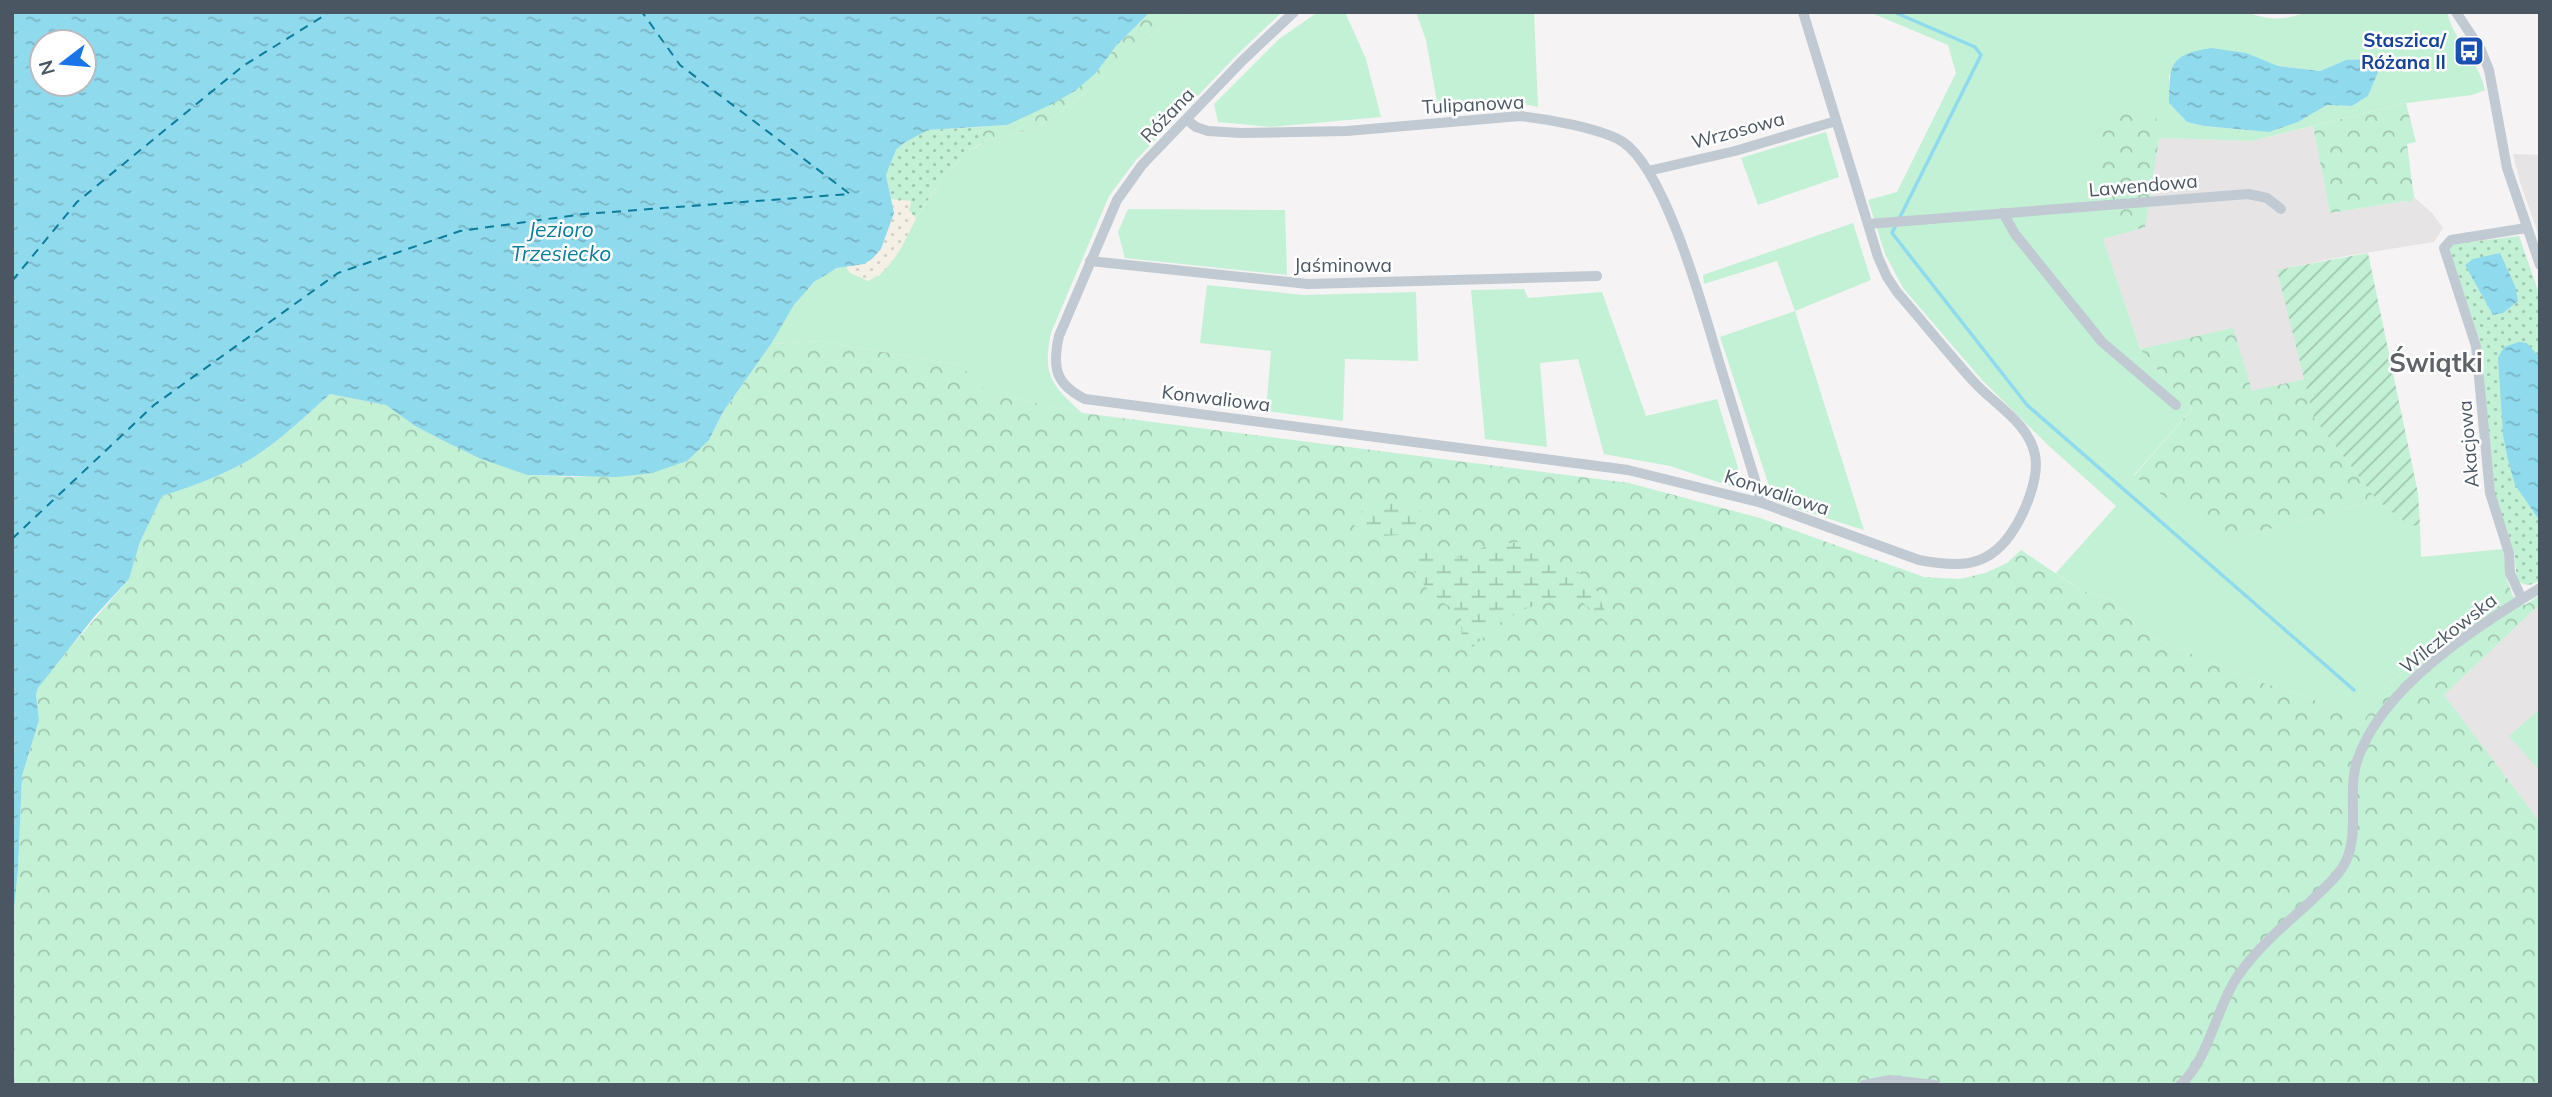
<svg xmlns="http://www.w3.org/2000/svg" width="2552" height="1097" font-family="Mulish,sans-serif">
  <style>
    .education { fill: #e6e4e5 }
    .grass { fill: #c3f1d5; fill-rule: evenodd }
    .forest { fill: url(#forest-crowns) }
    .wetland { fill: url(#wetland-marsh) }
    .sand { fill: url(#sand-dots) }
    .park { fill: url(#park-dots) }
    .garden { fill: url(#garden-furrows) }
    .water { fill: url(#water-ripples); fill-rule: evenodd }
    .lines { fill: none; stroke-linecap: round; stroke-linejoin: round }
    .stream { stroke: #90daee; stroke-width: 3.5 }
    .ferry { stroke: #0c7c9b; stroke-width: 2; stroke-dasharray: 9 7; stroke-linecap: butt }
    .street { stroke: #c1cad2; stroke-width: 10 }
    .labels { text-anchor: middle; stroke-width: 5; stroke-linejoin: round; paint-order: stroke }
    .transit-label { font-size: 19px; font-weight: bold; fill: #164399; stroke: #fff; text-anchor: end }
    .street-label { font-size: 19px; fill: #4a5661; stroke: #fff }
    .water-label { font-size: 21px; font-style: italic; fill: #0c7c9b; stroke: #fff }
    .district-label { font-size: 26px; font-weight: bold; fill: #5f6368; stroke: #fff }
  </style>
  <defs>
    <pattern id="forest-crowns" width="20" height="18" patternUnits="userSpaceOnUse" patternTransform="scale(1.75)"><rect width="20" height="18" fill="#c3f1d5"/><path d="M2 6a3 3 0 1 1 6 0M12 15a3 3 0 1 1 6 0" fill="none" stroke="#a0c6b0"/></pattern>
    <pattern id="wetland-marsh" width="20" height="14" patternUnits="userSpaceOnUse" patternTransform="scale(1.75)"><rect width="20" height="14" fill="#c3f1d5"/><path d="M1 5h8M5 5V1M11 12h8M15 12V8" fill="none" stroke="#a0c6b0"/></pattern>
    <pattern id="sand-dots" width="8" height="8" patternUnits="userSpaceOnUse" patternTransform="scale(1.75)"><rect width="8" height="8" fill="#f5f0e5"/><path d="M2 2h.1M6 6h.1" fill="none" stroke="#d4d0c7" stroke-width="1.8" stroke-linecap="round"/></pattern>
    <pattern id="park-dots" width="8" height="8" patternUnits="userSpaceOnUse" patternTransform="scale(1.75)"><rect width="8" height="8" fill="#c3f1d5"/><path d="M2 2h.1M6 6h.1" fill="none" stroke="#a0c6b0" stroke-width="1.8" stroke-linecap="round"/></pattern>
    <pattern id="garden-furrows" width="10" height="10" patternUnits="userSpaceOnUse" patternTransform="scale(1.75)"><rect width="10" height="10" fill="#c3f1d5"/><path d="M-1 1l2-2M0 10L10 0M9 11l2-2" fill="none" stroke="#a0c6b0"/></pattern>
    <pattern id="water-ripples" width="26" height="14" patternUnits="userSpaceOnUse" patternTransform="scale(1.75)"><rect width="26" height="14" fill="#90daee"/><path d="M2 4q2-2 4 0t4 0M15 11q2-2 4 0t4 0" fill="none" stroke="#78b4c4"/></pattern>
  </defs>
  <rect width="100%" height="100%" fill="#f5f3f3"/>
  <g class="education">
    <polygon points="2313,126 2330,213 2405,201 2410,202 2414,197 2432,213 2443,228 2434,242 2346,256 2278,270 2305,379 2252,392 2232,329 2140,349 2103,239 2145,227 2159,138 2252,141"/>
    <polygon points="2513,154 2540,155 2540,239 2520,182"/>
    <polygon points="2540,604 2540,822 2444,695"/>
  </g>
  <g class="grass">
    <path d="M1194,12h88l-45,43 -101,105 -27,36 -58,137c-9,43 1,52 31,80l-96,-21 -26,-27 -141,-24 -48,3c18,-31 37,-70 75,-78l4,7 29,3 21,-26 16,-32 28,-42 21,-22 21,-13 45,-12 16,-7 41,-32 46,-45z"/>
    <polygon points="1318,12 1345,12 1366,59 1381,117 1271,127 1218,122 1214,104 1279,39"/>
    <polygon points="1416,12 1534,12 1538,107 1519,103 1439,113 1426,40"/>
    <path d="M1869,12h378c20,9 40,8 60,0h140c7,29 32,49 38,78l-13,5 -66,8 -154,38 -93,-3 -14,89 -42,12 37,110 52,60 -58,66 95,65 148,-40 33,25h10l1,32 82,-8 4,31 -7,21 -63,44 -48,38 -28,42 -41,-23 -75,-25 -100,-43 -34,-35 -29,-8 -26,-18 60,-67 -67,-60 -67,-66 -79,-92 -18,-34 -17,-54 29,-8 59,-119 -8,-28zM2246,54l32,12 42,5 26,-11 19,-1 14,11 -11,26 -16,10 -25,-1 -29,17 -29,10 -65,-6 -17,-4 -18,-19v-28z"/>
    <polygon points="1826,132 1839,177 1758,205 1741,158"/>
    <polygon points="1128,209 1285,210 1287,275 1125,258 1118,232"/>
    <polygon points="1853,223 1871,280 1795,311 1864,530 1782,504 1770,489 1720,337 1795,311 1777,261 1704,284 1703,275"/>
    <polygon points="1207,285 1303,295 1416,292 1418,361 1345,359 1343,421 1266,411 1271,351 1200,343"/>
    <polygon points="1524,289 1528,298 1602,292 1646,416 1717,399 1743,484 1736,488 1670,466 1604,454 1578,359 1540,363 1547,447 1485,439 1471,290"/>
    <polygon points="2540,709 2540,771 2509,736"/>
  </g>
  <g class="forest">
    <polygon points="1150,12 1194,12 1134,45 1088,90 1047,122 1031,129 986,141 978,127 1007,125 1096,73 1116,46"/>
    <polygon points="2124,101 2156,117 2159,138 2145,227 2121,234 2109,196 2099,156 2103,120"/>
    <polygon points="2406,103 2416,142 2407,144 2414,197 2411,202 2405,201 2330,213 2313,126"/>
    <polygon points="2233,328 2252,391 2305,379 2314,418 2377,500 2229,540 2134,476 2192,409 2140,349"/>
    <path d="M819,341l141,24 27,27 95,21 547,70 131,35 164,59 36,2 25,-6 22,-10 14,-13 61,41 29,8 34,35 100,43 75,25 41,23 28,-42 48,-38 63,-44 7,-21 6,16 12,9 15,-10v9l-96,91 96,127v263h-2528v-156l6,-59 4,-94 17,-56 -3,-26 2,-6 18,-24 73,-85 11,-37 22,-46c25,-8 49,-16 72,-28 34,-16 69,-49 96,-74l56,11 29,21 29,15 83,34 48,2 77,-4 57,-33 14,-28 48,-68z"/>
  </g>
  <g class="wetland">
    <polygon points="1392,503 1417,506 1426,522 1412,534 1367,537 1353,524 1357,514 1376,505"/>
    <polygon points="1519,542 1530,553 1569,566 1593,582 1611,626 1582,602 1548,601 1525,609 1501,622 1467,652 1462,647 1461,615 1430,593 1406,560 1408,554 1429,551 1448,561 1490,545"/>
  </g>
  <path class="sand" d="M891,199l20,1 -2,10 7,8c-12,24 -22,51 -48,63l-18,-8 -4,-7 35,-17 13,-36z"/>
  <g class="park">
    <path d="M978,127l8,14c-33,16 -50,47 -70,77l-7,-8 2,-9 -20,-2 -5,-24 10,-25 8,-7 24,-13z"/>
    <path d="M2519,236l21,60v284c-9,6 -14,7 -23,0l-3,-28 -20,-60 -13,-147 -32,-97 3,-4z"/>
  </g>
  <polygon class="garden" points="2368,253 2418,493 2420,525 2410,526 2377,500 2314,418 2277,270"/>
  <g class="water">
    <path d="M12,12h1138l-34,34 -20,27 -21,18 -25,14 -43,20 -79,5 -24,13 -8,7 -10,25 8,38 -13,36 -9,10 -8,5 -27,4 -23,14 -20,23 -23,39 -48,68 -14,28 -22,21 -35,12 -35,4 -90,-2 -48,-17 -35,-17 -29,-15 -29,-21 -56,-11c-29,26 -60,57 -96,74 -23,12 -47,20 -72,28l-22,46 -11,37 -35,38 -56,71 -2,6 3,26 -17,56 -4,94 -6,59zM42,42h42v42h-42z"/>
    <path d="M2211,48l35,5 32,13 42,5 26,-11 19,-1 14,11 -11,26 -16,10 -25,-1 -29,17 -29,10 -65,-6 -17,-4 -18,-19c1,-39 0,-48 42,-55z"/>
    <polygon points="2500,253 2515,286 2518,301 2503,313 2493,315 2465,265 2473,259"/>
    <polygon points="2519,342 2527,343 2540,358 2540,521 2515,485 2508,460 2503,435 2498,358 2504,347"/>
  </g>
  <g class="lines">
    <polyline class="stream" points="1894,12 1975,47 1981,55 1892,233 2027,405 2354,690"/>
    <g class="ferry">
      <polyline points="12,281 77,202 243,66 330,12"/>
      <polyline points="12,539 154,405 338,273 460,231 584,214 850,194 680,65 642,12"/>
    </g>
    <g class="street">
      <path d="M1294,12l-51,48 -101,105 -25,35 -58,136c-7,31 -4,48 26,63l543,71 134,33 157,57c37,7 67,9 91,-25 13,-18 30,-56 25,-80 -6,-32 -40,-50 -61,-73 -26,-29 -51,-60 -77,-90l-10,-15 -9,-20 -75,-245"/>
      <polyline points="2456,12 2481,50 2489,70 2507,168 2540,265"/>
      <path d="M1187,120l9,7 12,4 33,2 106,-2 173,-15c27,3 81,12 103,26 44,30 81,170 97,223 14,46 28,92 42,138"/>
      <polyline points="1648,171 1735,151 1836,121"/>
      <polyline points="2003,213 2015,234 2102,342 2176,405"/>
      <polyline points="1868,224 2248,194 2267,198 2281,209"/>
      <polyline points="1090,261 1308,284 1597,276"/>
      <polyline points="2522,599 2510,573 2509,553 2490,493 2476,346 2444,248 2451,240 2526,228"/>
      <polyline points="1864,1085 1890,1080 1935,1085"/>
      <path d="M2180,1085c30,-26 36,-80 60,-112 19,-27 47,-50 71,-72 12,-12 28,-25 35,-40 14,-31 1,-68 11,-100 24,-74 120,-135 183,-173"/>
    </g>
  </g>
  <defs>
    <g id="bus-square" transform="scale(1.575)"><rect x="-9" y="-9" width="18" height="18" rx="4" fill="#1a4fb4" stroke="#fff"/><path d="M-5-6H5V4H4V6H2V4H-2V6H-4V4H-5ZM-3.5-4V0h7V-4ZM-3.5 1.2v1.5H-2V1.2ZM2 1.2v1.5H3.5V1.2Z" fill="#fff"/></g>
  </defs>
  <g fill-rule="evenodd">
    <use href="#bus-square" x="2469" y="51"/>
  </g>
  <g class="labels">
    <g class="transit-label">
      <text x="2446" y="47">Staszica/<tspan x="2446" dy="22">Różana II</tspan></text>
    </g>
    <g class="street-label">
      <text transform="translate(1473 104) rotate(-3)" y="7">Tulipanowa</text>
      <text transform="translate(1167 115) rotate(-46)" y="7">Różana</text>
      <text transform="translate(1738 130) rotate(-15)" y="7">Wrzosowa</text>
      <text transform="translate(2143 185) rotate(-5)" y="7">Lawendowa</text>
      <text x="1343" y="272">Jaśminowa</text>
      <text transform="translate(1216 398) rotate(7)" y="7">Konwaliowa</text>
      <text transform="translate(2468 444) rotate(-95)" y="7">Akacjowa</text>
      <text transform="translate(1777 492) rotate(18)" y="7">Konwaliowa</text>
      <text transform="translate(2448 633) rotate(-38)" y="7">Wilczkowska</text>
    </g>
    <g class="water-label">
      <text x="561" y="237">Jezioro<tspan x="561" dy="24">Trzesiecko</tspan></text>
    </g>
    <g class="district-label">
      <text x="2436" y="372">Świątki</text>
    </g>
  </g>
  <rect width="2552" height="1097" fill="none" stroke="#4a5661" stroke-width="28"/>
  <g transform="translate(63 63) rotate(254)"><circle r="33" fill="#ffffff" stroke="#b7bbc0" stroke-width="2"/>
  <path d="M0-5L12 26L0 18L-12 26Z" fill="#1a73e8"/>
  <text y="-10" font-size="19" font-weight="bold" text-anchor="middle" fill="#4a5661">N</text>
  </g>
</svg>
